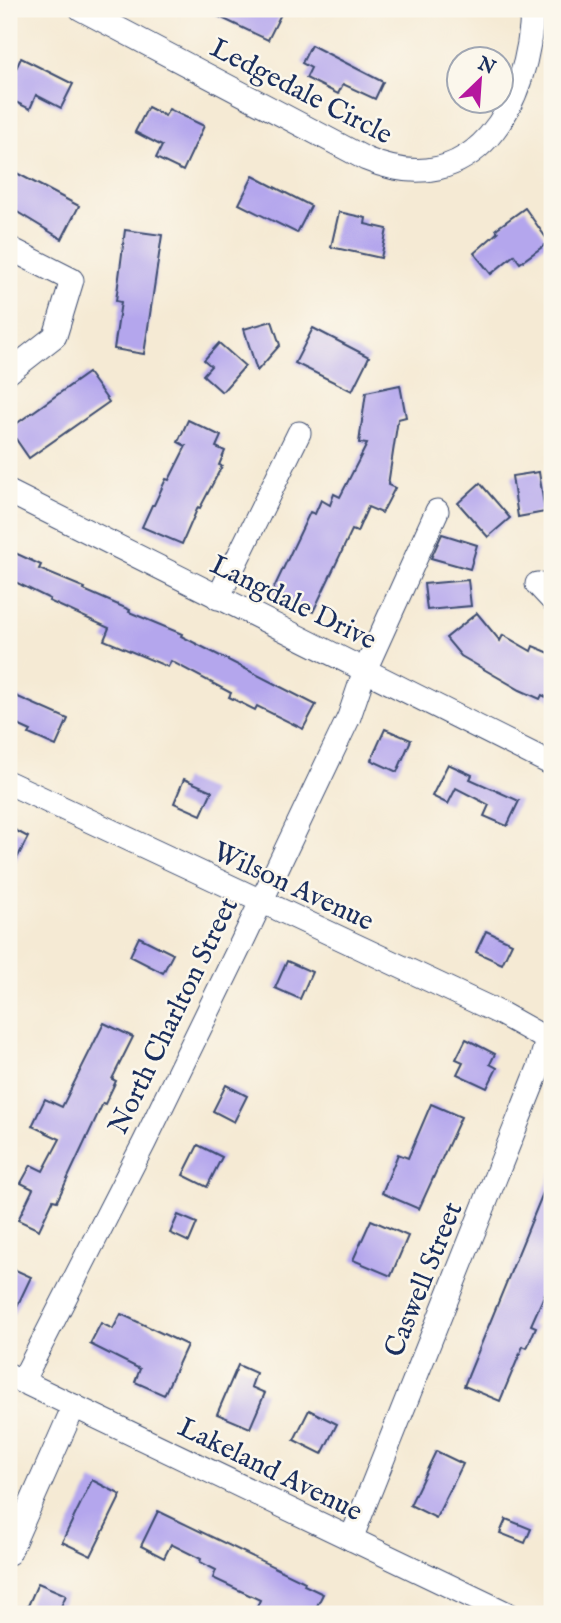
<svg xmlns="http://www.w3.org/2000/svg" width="561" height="1623" font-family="'IM FELL English',serif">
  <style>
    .building { fill: #b4a6ed }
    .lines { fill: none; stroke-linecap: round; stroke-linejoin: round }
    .street-casing { stroke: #3c4b70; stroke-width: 25 }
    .street { stroke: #fff; stroke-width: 23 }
    .labels { text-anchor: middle; stroke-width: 5; stroke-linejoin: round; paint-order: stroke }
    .street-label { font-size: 28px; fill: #1b2f5e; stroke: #fbf7ec }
  </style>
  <rect width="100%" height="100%" fill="#fbf7ec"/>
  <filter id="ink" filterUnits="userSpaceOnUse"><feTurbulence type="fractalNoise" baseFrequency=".0143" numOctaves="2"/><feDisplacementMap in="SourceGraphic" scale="14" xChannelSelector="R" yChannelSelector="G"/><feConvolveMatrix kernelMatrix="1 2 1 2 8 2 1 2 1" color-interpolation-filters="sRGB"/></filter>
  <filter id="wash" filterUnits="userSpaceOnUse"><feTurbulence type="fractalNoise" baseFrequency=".00686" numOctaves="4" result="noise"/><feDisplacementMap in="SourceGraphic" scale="28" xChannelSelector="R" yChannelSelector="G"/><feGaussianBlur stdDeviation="1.57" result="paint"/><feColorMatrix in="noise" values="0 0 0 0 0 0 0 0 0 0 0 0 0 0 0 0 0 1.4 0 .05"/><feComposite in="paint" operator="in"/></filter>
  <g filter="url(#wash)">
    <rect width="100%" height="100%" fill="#f5ead4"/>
    <g id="blocks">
      <g class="building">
        <polygon points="203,9 270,9 281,14 268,40"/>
        <polygon points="311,45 383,82 375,99 343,84 338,94 306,78 311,68 302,63"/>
        <polygon points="21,58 73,84 61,108 36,95 30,109 9,99 9,83"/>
        <polygon points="148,107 165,116 169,109 204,126 183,171 156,158 162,146 135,132"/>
        <polygon points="9,169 79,206 62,239 9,207"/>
        <polygon points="253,176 311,206 297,233 239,204"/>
        <polygon points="525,208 549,242 520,263 514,255 491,274 474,253 498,232 496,229"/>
        <polygon points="339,212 366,218 365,224 387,229 381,258 331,247"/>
        <polygon points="125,230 162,235 144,354 114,349 121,302 116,301"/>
        <polygon points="272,321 280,345 257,371 244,329"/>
        <polygon points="313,328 369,357 352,391 295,363"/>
        <polygon points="219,343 245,366 222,392 203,375 211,366 204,360"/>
        <polygon points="88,373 109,402 29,458 9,429"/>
        <polygon points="400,385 406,417 398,419 388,485 395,488 382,513 368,507 357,532 352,530 313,612 272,592 310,512 315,514 321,500 330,505 334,494 340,497 367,444 359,443 366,392"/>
        <polygon points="188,420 221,436 216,447 225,451 219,465 222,466 200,508 198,507 182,544 142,527 152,505 154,505 166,479 169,480 186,446 178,442"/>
        <polygon points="539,472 545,512 518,517 512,476"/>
        <polygon points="480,483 510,518 488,537 458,503"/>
        <polygon points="442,534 477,545 470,569 431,558"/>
        <polygon points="13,552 41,565 39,569 85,588 84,590 130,610 129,612 182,634 181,636 316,705 303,729 257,706 255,710 229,697 231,693 171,661 168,667 104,640 109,628 49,601 50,599 9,579 9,560"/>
        <polygon points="468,580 471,606 427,610 424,584"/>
        <polygon points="477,613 500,641 503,635 531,651 533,646 552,654 552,700 542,695 540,699 520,690 461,656 446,638"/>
        <polygon points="9,693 68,719 56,746 29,734 31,731 9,721"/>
        <polygon points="385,729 411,740 397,772 371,760"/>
        <polygon points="448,764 472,775 470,779 519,801 507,826 484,816 489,805 456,788 448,804 432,796"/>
        <polygon points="184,779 212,791 201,815 174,803"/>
        <polygon points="9,827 28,837 9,874"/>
        <polygon points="486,931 512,943 502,964 476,952"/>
        <polygon points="139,937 173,954 163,973 130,956"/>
        <polygon points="287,961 312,972 300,999 275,988"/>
        <polygon points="104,1023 133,1037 112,1079 116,1081 105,1104 103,1103 57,1201 53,1200 39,1230 18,1220 33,1189 21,1183 31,1165 43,1171 60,1139 32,1126 45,1099 62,1107"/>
        <polygon points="466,1039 495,1054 490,1064 497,1068 487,1088 457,1074 463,1062 456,1059"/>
        <polygon points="226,1085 247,1096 234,1122 213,1111"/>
        <polygon points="431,1104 461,1117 419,1209 382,1193 398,1154 408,1158"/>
        <polygon points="198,1145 222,1157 207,1187 183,1175"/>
        <polygon points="552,1171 552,1278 531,1325 536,1327 527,1348 523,1346 500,1401 464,1386"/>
        <polygon points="178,1215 197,1223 189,1242 170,1233"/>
        <polygon points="371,1220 408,1236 391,1276 353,1260"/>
        <polygon points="9,1267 31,1277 9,1323"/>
        <polygon points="121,1314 187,1345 164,1395 135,1382 140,1369 90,1344 101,1323 113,1329"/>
        <polygon points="238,1365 256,1373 251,1387 265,1393 250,1428 217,1414"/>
        <polygon points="309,1410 337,1424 322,1454 294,1440"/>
        <polygon points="436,1451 463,1464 436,1518 410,1505"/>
        <polygon points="92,1480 121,1495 91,1556 62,1542"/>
        <polygon points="158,1511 305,1582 304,1585 323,1594 313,1614 254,1614 260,1600 213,1578 216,1570 200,1562 201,1559 171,1544 164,1558 141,1546"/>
        <polygon points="506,1519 531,1529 525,1543 500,1533"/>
        <polygon points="38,1583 66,1595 58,1614 43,1614 27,1608"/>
      </g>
    </g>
  </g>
  <g filter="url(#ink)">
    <use href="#blocks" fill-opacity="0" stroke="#3c4b70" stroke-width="2"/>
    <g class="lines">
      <g class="street-casing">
        <g id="street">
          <path d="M81,9l285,150c109,46 164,-57 166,-150"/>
          <polyline points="9,248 72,280 55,336 9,372"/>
          <polyline points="9,492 552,764"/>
          <polyline points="537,584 552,600"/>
          <polyline points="218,598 299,433"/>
          <polyline points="9,783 502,1014 552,1042"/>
          <polyline points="9,1375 508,1614"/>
          <polyline points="22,1382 144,1143 242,942 349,717 365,670 437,511"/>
          <polyline points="351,1539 539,1068 547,1040"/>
          <polyline points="9,1553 74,1406"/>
        </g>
      </g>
      <use href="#street" class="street"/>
    </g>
  </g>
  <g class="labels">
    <g class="street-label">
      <text transform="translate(302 90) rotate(27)" y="10">Ledgedale Circle</text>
      <text transform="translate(294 601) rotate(26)" y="10">Langdale Drive</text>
      <text transform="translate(294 885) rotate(25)" y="10">Wilson Avenue</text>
      <text transform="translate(172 1015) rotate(-64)" y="10">North Charlton Street</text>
      <text transform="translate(422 1279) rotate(-68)" y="10">Caswell Street</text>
      <text transform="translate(271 1468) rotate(26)" y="10">Lakeland Avenue</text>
    </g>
  </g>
  <rect width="561" height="1623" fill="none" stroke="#fbf7ec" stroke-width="35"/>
  <g transform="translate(480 80) rotate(25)"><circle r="33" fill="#fbf7ec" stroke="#a1a7b3" stroke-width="2"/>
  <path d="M0-5L12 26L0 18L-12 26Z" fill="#b5179e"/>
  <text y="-10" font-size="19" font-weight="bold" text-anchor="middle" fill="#1b2f5e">N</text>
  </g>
</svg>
